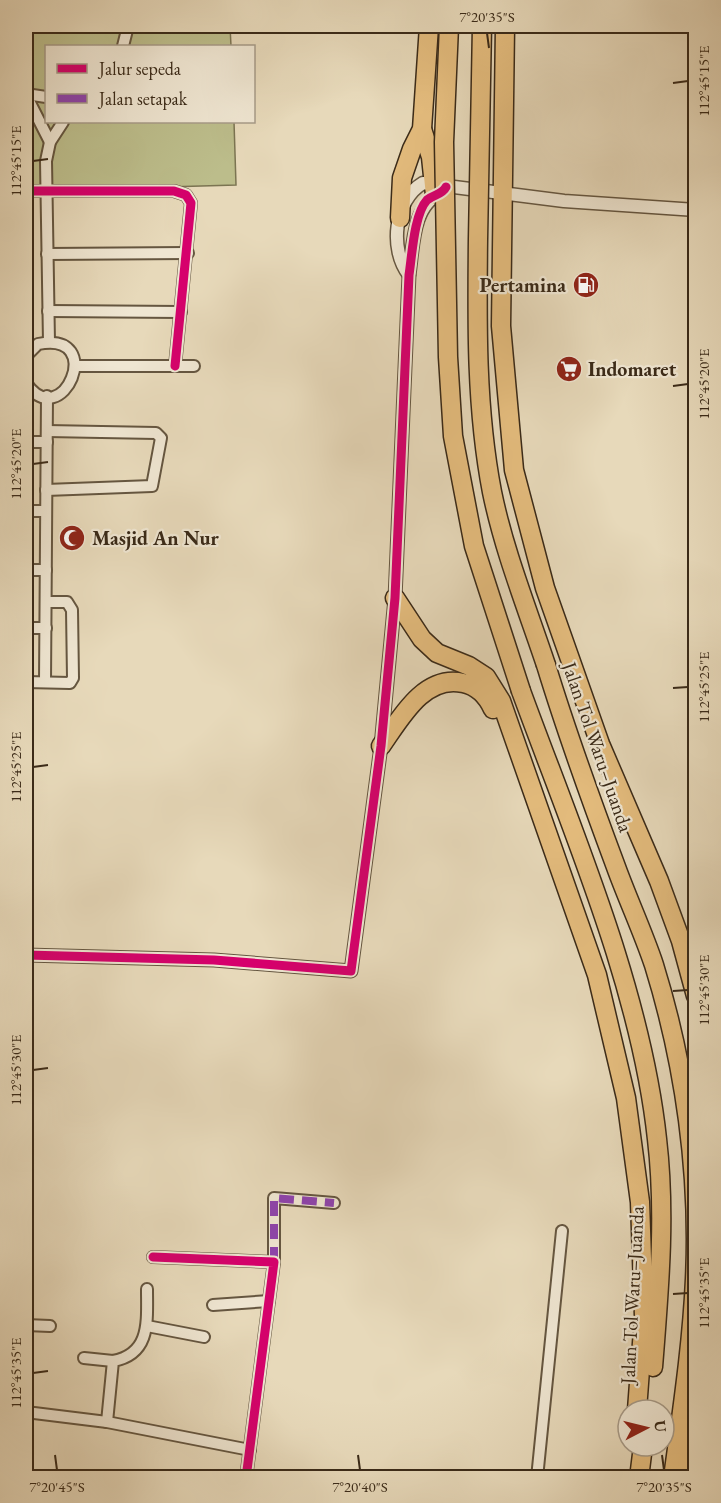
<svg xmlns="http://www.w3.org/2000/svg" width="721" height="1503" font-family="'EB Garamond',serif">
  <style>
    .green { fill: #bcbd8b; stroke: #7b7452; stroke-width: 1.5 }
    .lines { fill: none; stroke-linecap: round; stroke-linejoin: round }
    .minor-casing { stroke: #655640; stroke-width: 14 }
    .tertiary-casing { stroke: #655640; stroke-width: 15 }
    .motorway-casing { stroke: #3a2a18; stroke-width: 21 }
    .minor { stroke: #efe6d2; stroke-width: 10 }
    .tertiary { stroke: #efe6d2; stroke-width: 12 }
    .motorway { stroke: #e4bc7d; stroke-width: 18 }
    .motorway-bridge-casing { stroke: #3a2a18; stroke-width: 21; stroke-linecap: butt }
    .motorway-bridge { stroke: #e4bc7d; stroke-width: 18 }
    .quiet { stroke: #8e44ad; stroke-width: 8; stroke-dasharray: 15 8; stroke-linecap: butt }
    .cycleway-casing { stroke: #efe6d2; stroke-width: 13 }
    .cycleway { stroke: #d6006c; stroke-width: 9 }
    .ticks { fill: none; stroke: #3a2a18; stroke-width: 2 }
    .labels { text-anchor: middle; stroke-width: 4.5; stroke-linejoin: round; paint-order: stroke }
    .poi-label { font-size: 20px; font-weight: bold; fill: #3a2a18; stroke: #efe6d2; text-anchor: start }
    .street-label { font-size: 20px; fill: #3a2a18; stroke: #efe6d2 }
    .neatline { fill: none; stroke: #3a2a18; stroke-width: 2 }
    .ticks-label { font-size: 15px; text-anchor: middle; fill: #3a2a18 }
  </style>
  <rect width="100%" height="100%" fill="#e7d9ba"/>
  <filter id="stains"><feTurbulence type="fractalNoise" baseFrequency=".00333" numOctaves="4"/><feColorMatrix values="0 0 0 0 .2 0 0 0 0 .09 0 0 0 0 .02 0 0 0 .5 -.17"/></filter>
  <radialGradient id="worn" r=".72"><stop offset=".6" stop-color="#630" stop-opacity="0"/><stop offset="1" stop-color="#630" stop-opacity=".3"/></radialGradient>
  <polygon class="green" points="26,26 230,26 231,46 46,46 46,122 234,122 236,185 26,191"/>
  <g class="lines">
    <g class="minor-casing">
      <g id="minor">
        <polyline points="123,46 128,26"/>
        <polyline points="26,94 46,97"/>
        <polyline points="26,95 50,142"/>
        <polyline points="26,191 174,191 186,195 191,203 175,366"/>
        <polyline points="47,254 188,253"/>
        <polyline points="48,311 181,312"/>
        <polyline points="49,342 46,161 50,142 63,122"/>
        <path d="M26,356l12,-12c70,-14 24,92 -12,39"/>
        <polyline points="75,366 194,366"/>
        <polyline points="26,442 47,442"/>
        <polyline points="46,490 152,486 161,438 156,433 47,431"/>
        <polyline points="26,511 46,511"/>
        <polyline points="26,570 46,570"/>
        <polyline points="26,628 46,628"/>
        <polyline points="26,682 70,683 73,678 72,610 67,602 47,602"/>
        <polyline points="45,682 47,396"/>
        <polyline points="153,1257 274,1262 246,1478"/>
        <polyline points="274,1262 274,1198 334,1203"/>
        <polyline points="213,1305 269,1301"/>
        <polyline points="26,1325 50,1326"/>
        <polyline points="147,1326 204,1337"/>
        <polyline points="84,1358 113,1361"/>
        <polyline points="26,1412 107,1422 250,1450"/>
        <path d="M107,1422l6,-61c38,-7 34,-40 34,-72"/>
        <polyline points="537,1478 562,1231"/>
      </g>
    </g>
    <g class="tertiary-casing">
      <g id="tertiary">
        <path d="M409,275c-20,-25 -15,-75 14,-92l141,18 132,9"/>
        <path d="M26,955l188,5 137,11 30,-225 14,-148 14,-323c4,-25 3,-72 32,-81"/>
      </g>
    </g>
    <g class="motorway-casing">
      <g id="motorway">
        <polyline points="505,26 501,326 514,470 545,588 600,744 659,881 681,941 696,996"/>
        <polyline points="422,129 431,157 435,195"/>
        <polyline points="400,218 402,178 412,149 422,129 429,26"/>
        <polyline points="395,598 422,639 437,653 469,666 486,677 501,701 597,975 626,1098 640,1202 644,1316 637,1410"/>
        <path d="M546,665c21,69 45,135 70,202 12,33 27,65 38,98 31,100 46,209 41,314 -3,66 -13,132 -22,199"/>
        <path d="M521,691c52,142 120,298 136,448 9,76 2,152 -4,228"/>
        <path d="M381,746c19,-27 43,-72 82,-63 15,3 24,13 30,26"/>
        <polyline points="639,1478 643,1446"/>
        <polyline points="685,1478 696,1418"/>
      </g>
    </g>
    <use href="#minor" class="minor"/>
    <use href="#tertiary" class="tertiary"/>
    <use href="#motorway" class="motorway"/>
    <g class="motorway-bridge-casing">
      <g id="motorway-bridge">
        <polyline points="449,26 444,142 448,357 453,436 474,546 521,691"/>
        <path d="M482,26c-2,71 -3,142 -4,213 -1,84 -2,170 14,253 12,59 35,116 54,173"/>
      </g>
    </g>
    <use href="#motorway-bridge" class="motorway-bridge"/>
    <polyline class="quiet" points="274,1262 274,1198 334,1203"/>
    <g class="cycleway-casing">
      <g id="cycleway">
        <polyline points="26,191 174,191 186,195 191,203 175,366"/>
        <path d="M26,955l188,5 137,11 30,-225 14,-148 14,-323c3,-19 5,-61 18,-75 7,-6 15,-5 19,-13"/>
        <polyline points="153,1257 274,1262 246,1478"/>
      </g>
    </g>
    <use href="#cycleway" class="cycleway"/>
  </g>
  <path class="ticks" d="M487,33l2,15M673,83l15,-2M33,161l15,-2M673,386l15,-2M33,464l15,-2M673,688l15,-1M33,767l15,-2M673,991l15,-1M33,1070l15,-2M673,1294l15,-1M33,1373l15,-2M55,1455l2,15M358,1455l2,15M662,1455l2,15"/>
  <defs>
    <g id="fuel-disc" transform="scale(1.35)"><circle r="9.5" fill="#8f2418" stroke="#efe6d2"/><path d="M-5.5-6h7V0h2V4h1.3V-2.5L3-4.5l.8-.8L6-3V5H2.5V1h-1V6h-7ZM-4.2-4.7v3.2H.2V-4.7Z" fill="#fff"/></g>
    <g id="supermarket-disc" transform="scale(1.35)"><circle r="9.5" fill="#8f2418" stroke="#efe6d2"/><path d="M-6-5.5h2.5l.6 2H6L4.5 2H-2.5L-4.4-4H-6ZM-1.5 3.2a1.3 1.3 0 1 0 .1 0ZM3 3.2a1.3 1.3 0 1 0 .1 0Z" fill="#fff"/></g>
    <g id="mosque-disc" transform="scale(1.35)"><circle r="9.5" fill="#8f2418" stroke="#efe6d2"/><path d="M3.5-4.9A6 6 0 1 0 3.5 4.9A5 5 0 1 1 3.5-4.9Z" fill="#fff"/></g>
  </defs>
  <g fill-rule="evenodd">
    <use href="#fuel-disc" x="586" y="285"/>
    <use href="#supermarket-disc" x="569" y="369"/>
    <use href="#mosque-disc" x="72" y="538"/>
  </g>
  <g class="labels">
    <g class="poi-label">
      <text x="566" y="292" text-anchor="end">Pertamina</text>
      <text x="588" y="376">Indomaret</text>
      <text x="92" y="545">Masjid An Nur</text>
    </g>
    <g class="street-label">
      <text transform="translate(598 747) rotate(71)" y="7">Jalan Tol Waru–Juanda</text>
      <text transform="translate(632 1295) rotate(-87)" y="7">Jalan Tol Waru–Juanda</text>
    </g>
  </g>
  <rect width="721" height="1503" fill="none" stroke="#e7d9ba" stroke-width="66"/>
  <rect x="45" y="45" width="210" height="78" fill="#efe6d2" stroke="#a79b88" stroke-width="1.5"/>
  <rect x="57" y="64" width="30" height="9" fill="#d6006c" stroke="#a79b88" stroke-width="1.5"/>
  <text x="99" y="75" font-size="18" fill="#3a2a18">Jalur sepeda</text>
  <rect x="57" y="94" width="30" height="9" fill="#8e44ad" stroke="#a79b88" stroke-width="1.5"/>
  <text x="99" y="105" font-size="18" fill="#3a2a18">Jalan setapak</text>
  <g transform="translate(646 1428) rotate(83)"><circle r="28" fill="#efe6d2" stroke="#a79b88" stroke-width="1.5"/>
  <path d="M0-4.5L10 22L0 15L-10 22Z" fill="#8f2418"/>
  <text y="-9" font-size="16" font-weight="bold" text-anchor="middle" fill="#3a2a18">U</text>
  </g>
  <rect x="33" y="33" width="655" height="1437" class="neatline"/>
  <g class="ticks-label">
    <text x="487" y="22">7°20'35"S</text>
    <text transform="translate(704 81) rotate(-90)" y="5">112°45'15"E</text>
    <text transform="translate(16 161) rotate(-90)" y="5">112°45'15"E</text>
    <text transform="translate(704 384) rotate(-90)" y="5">112°45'20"E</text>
    <text transform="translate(16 464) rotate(-90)" y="5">112°45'20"E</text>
    <text transform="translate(704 687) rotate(-90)" y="5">112°45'25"E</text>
    <text transform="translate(16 767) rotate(-90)" y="5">112°45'25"E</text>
    <text transform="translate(704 990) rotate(-90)" y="5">112°45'30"E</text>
    <text transform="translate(16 1070) rotate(-90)" y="5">112°45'30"E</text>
    <text transform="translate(704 1293) rotate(-90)" y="5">112°45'35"E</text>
    <text transform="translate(16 1373) rotate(-90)" y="5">112°45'35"E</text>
    <text x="57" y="1492">7°20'45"S</text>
    <text x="360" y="1492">7°20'40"S</text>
    <text x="664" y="1492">7°20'35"S</text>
  </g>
  <rect width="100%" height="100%" filter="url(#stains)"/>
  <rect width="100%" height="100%" fill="url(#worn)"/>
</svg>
